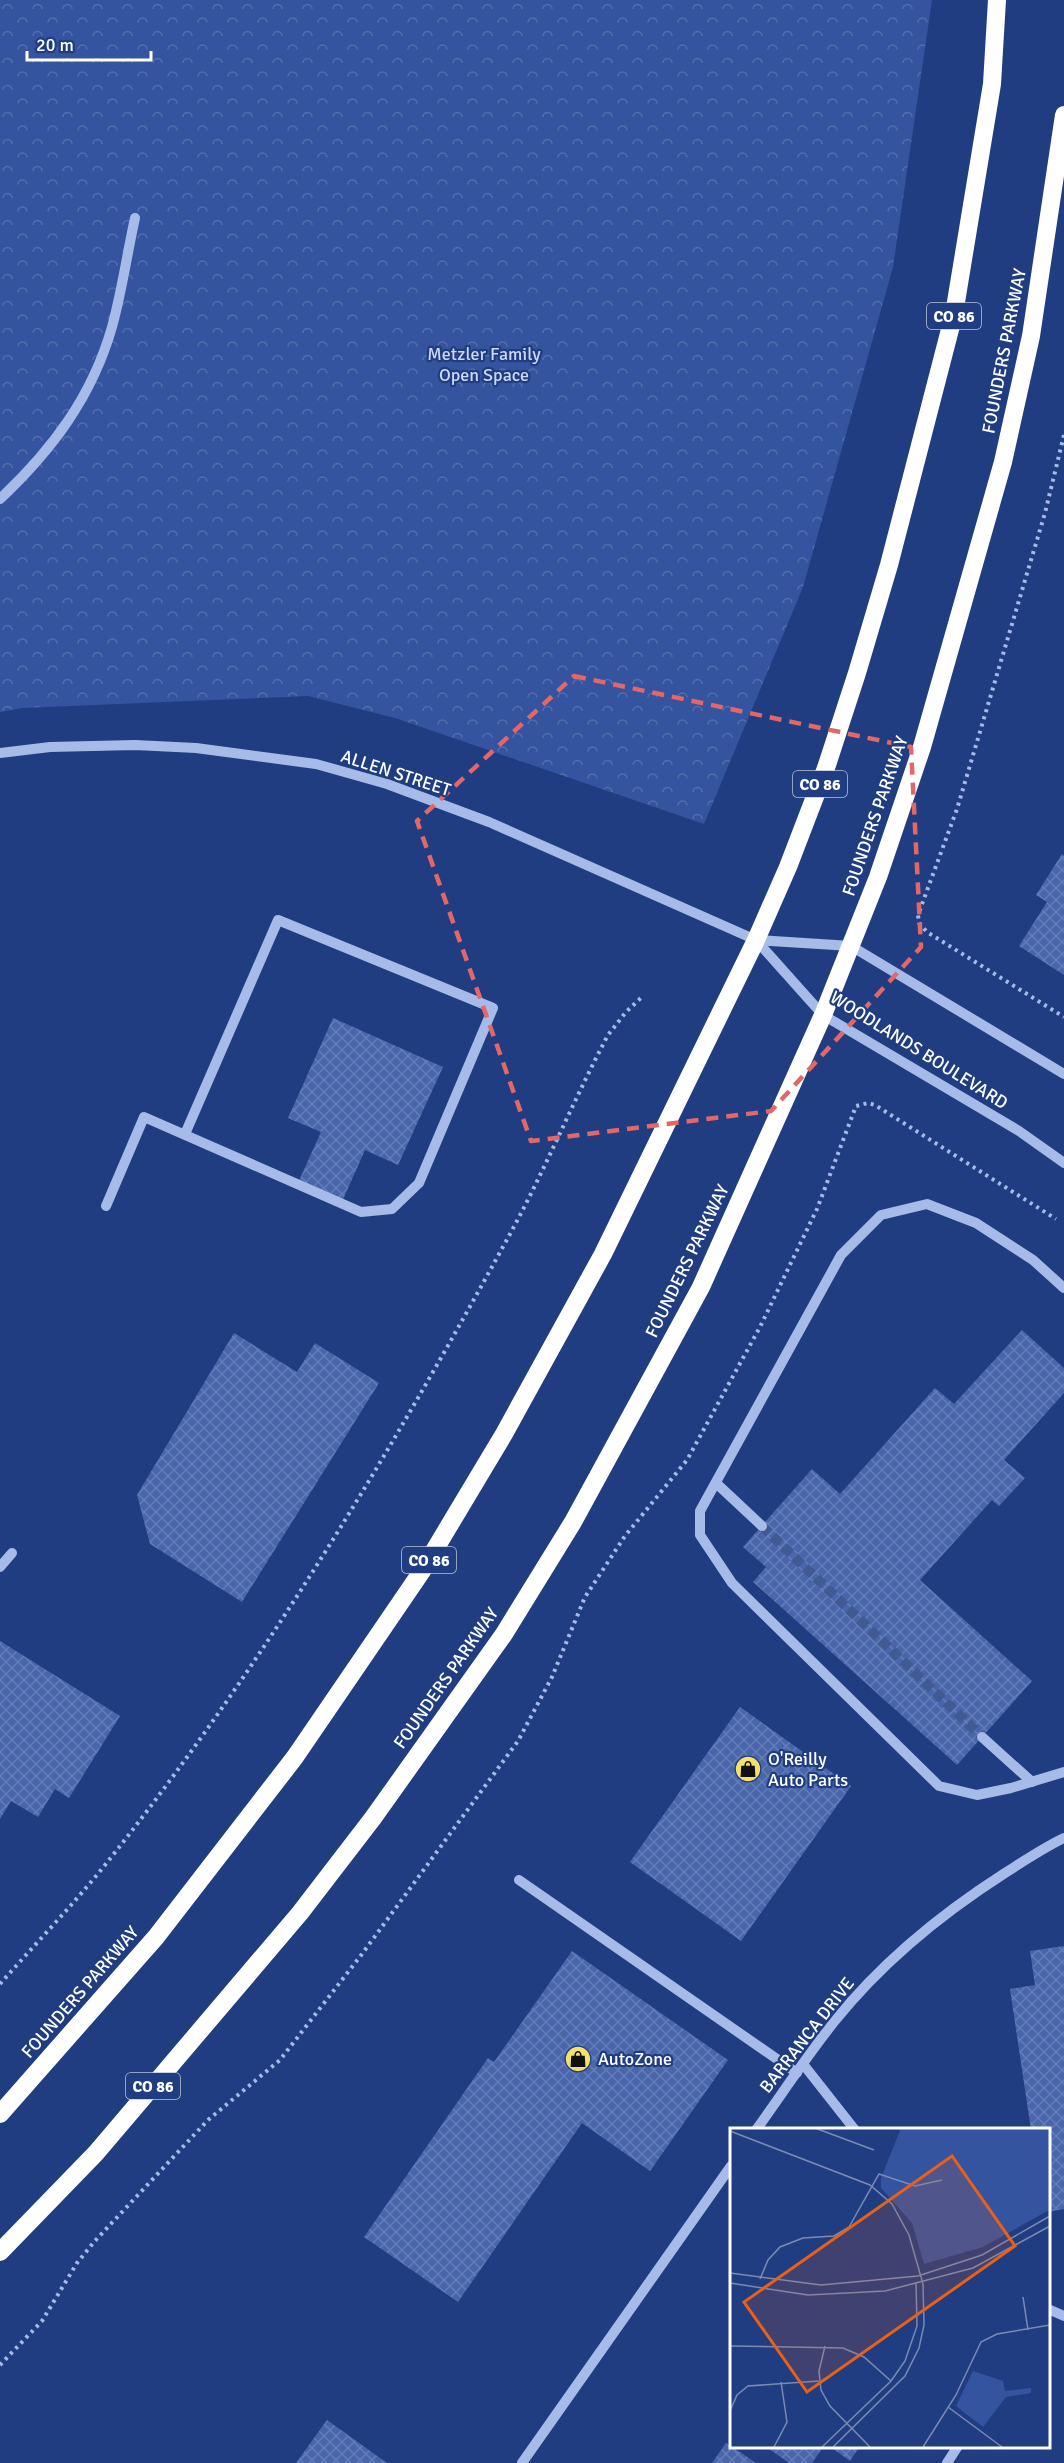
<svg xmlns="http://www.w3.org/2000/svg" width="1064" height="2463" font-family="Signika,sans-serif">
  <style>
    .park { fill: url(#park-crowns) }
    .building { fill: url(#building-cross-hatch) }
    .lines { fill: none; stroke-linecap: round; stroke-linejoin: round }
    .minor-tunnel { stroke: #425a94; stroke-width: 10; stroke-dasharray: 10 5; stroke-linecap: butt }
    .path { stroke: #a7bbe8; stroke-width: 4; stroke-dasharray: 3 4.5; stroke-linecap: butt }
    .minor { stroke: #a7bbe8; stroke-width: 10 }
    .highway { stroke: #fff; stroke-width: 18 }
    .marked { fill: none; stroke: #e26868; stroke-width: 4.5; stroke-dasharray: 12 8; stroke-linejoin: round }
    .labels { text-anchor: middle; stroke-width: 4.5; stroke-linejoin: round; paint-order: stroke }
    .shield { fill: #213d81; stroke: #bcc5d9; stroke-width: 1.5 }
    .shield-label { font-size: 16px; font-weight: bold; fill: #fff }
    .street-label { font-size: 18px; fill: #fff; stroke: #213d81 }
    .park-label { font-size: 18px; fill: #cbd8f6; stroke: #213d81 }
    .poi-label { font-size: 18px; fill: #fff; stroke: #213d81; text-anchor: start }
    .inset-road { fill: none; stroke: #7a8bb3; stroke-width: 1.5 }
    .view { fill: #e96118; fill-opacity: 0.15; stroke: #e96118; stroke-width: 3 }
    .inset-edge { fill: none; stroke: #fff; stroke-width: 3 }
  </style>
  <defs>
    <pattern id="park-crowns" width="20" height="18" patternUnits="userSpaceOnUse" patternTransform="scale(1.5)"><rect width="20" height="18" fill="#35549f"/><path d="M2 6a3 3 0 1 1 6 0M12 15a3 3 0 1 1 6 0" fill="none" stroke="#536ead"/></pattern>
    <pattern id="building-cross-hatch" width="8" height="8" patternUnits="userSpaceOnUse" patternTransform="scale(1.5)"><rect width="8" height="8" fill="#4966ab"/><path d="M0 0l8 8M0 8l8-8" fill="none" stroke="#647db8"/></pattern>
  </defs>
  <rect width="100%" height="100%" fill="#213d81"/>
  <polygon class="park" points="0,0 932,0 893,267 803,587 704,824 395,718 308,696 22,708 0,712"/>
  <g class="building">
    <polygon points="1062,854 1064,856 1064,975 1019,946 1047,902 1036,895"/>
    <polygon points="333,1018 443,1067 398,1165 365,1150 341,1204 297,1185 321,1132 288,1118"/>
    <polygon points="1022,1330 1064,1368 1064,1393 1004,1460 1025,1478 999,1506 992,1500 920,1580 1032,1681 957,1765 753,1582 766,1567 743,1547 812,1469 840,1494 935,1388 954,1404"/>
    <polygon points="234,1333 297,1372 315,1343 379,1383 242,1602 150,1544 137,1495"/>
    <polygon points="0,1641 120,1716 69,1798 55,1789 38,1817 11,1801 0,1819"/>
    <polygon points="740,1707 851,1786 741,1941 630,1862"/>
    <polygon points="1064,1946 1064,2209 1048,2212 1048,2130 1031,2130 1010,1989 1035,1985 1030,1951"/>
    <polygon points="572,1951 728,2060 650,2171 582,2123 458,2302 364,2237 488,2058 494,2062"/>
    <polygon points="327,2420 387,2463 296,2463"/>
    <polygon points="726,2443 731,2446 756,2463 712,2463"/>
    <polygon points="765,2446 824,2446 812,2463 789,2463"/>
    <polygon points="829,2446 860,2446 850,2461"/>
  </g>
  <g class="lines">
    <polyline class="minor-tunnel" points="762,1526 982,1737"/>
    <g class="path">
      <polyline points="1064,435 1045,513 957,809 918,915 919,923 927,932 1064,1017"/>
      <path d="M0,1984c36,-41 75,-81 109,-124 154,-194 282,-408 401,-626 35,-64 63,-133 98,-199l18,-23 17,-16"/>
      <polyline points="0,2365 42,2321 77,2263 94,2242 208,2120 280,2060 362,1954 518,1741 552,1677 585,1597 625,1536 687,1460 760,1327 817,1209 856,1106 868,1103 875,1105 1056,1219"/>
    </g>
    <g class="minor">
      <path d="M0,499c52,-49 92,-102 112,-172 10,-36 15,-73 23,-109"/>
      <polyline points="0,753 50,747 135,745 196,748 316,764 387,784 489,822 756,940 851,946 1064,1074"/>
      <polyline points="756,940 823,1015 1019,1131 1064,1163"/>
      <polyline points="106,1206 144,1117 361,1212 392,1209 419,1183 493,1008 278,920 185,1134"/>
      <polyline points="1064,1288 1033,1260 976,1223 927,1204 881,1215 841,1255 700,1511 700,1535 732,1583 939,1786 977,1795 1011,1788 1064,1772"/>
      <polyline points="716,1483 762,1526"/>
      <polyline points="0,1567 12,1553"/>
      <polyline points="982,1737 1032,1782"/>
      <polyline points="519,1880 797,2073"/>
      <polyline points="803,2064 855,2130"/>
      <path d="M756,2130c26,-36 50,-73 78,-108 47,-59 107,-108 171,-149 19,-12 38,-25 59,-35"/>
      <polyline points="1048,2309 1064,2316"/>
      <polyline points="522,2463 731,2166"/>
      <polyline points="947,2463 958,2446"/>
    </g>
    <g class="highway">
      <polyline points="0,2114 156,1937 295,1757 422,1571 504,1434 603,1254 756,940 788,867 826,768 857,673 889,565 954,314 992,84 997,0"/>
      <polyline points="0,2252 96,2153 300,1913 373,1818 504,1634 573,1522 701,1287 823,1015 878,877 922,747 1003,462 1031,336 1064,115"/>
    </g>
  </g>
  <path class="marked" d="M574,676l337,71 10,200 -150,164 -240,30 -114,-320z"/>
  <defs>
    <g id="shop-disc" transform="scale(1.35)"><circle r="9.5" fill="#f5e168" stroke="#213d81"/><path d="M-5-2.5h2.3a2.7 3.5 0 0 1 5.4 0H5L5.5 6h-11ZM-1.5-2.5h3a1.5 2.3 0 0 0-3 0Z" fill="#111"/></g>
  </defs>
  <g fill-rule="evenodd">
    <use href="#shop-disc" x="748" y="1769"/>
    <use href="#shop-disc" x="578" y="2059"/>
  </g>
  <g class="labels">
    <g class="shield">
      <rect x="927" y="303" width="54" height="26" rx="4.5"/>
      <rect x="793" y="771" width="54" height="26" rx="4.5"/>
      <rect x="402" y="1547" width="54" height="26" rx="4.5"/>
      <rect x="126" y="2073" width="54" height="26" rx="4.5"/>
    </g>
    <g class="shield-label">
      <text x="954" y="322">CO 86</text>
      <text x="820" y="790">CO 86</text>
      <text x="429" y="1566">CO 86</text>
      <text x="153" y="2092">CO 86</text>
    </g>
    <g class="street-label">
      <text transform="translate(1004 351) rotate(-79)" y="6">FOUNDERS PARKWAY</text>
      <text transform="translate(396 773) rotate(18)" y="6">ALLEN STREET</text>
      <text transform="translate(875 816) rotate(-71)" y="6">FOUNDERS PARKWAY</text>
      <text transform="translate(919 1050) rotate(32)" y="6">WOODLANDS BOULEVARD</text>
      <text transform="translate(687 1261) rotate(-64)" y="6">FOUNDERS PARKWAY</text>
      <text transform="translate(446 1678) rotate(-55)" y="6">FOUNDERS PARKWAY</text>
      <text transform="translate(80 1992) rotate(-49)" y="6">FOUNDERS PARKWAY</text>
      <text transform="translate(807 2035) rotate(-52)" y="6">BARRANCA DRIVE</text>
    </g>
    <g class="park-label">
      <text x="484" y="360">Metzler Family<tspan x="484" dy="21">Open Space</tspan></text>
    </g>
    <g class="poi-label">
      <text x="768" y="1765">O'Reilly<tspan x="768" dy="21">Auto Parts</tspan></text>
      <text x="598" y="2065">AutoZone</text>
    </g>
  </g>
  <g transform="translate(730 2128)">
    <rect width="320" height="320" fill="#213d81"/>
    <path d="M171,0h148v82l-66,37 -59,17 -12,-41 -31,-35v-10zM243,243l30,10 2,10 26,-3v5l-25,4 -23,30 -27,-21z" fill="#35549f"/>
    <path class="inset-road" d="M85,0l59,22M0,3l140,54 22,19 17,31 14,49 1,41 -5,23 -14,28 -72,71M0,145l91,12 97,-9 64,-21 68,-39M30,151l8,-19 12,-13 23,-9 31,-2 15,-9 30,-53 36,12 27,-6M0,155l78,12 77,-4 88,-23 77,-42M293,169l5,33M0,218l113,2 21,9 27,24M95,218l-6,25 2,19 9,16 40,41M218,279l54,40M0,283l7,-16 11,-9 71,-5M44,319l13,-25 -6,-40M92,319l69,-66 14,-20 12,-35 -1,-44M193,319l33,-52 25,-53 16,-8 53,-9"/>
    <path class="view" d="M222,28l63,90 -208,146 -63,-90z"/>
    <rect width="320" height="320" class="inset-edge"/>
  </g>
  <path d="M27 51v9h124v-9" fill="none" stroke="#ffffff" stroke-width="3"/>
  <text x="36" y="51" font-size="18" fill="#ffffff" stroke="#213d81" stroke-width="4.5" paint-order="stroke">20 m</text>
</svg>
